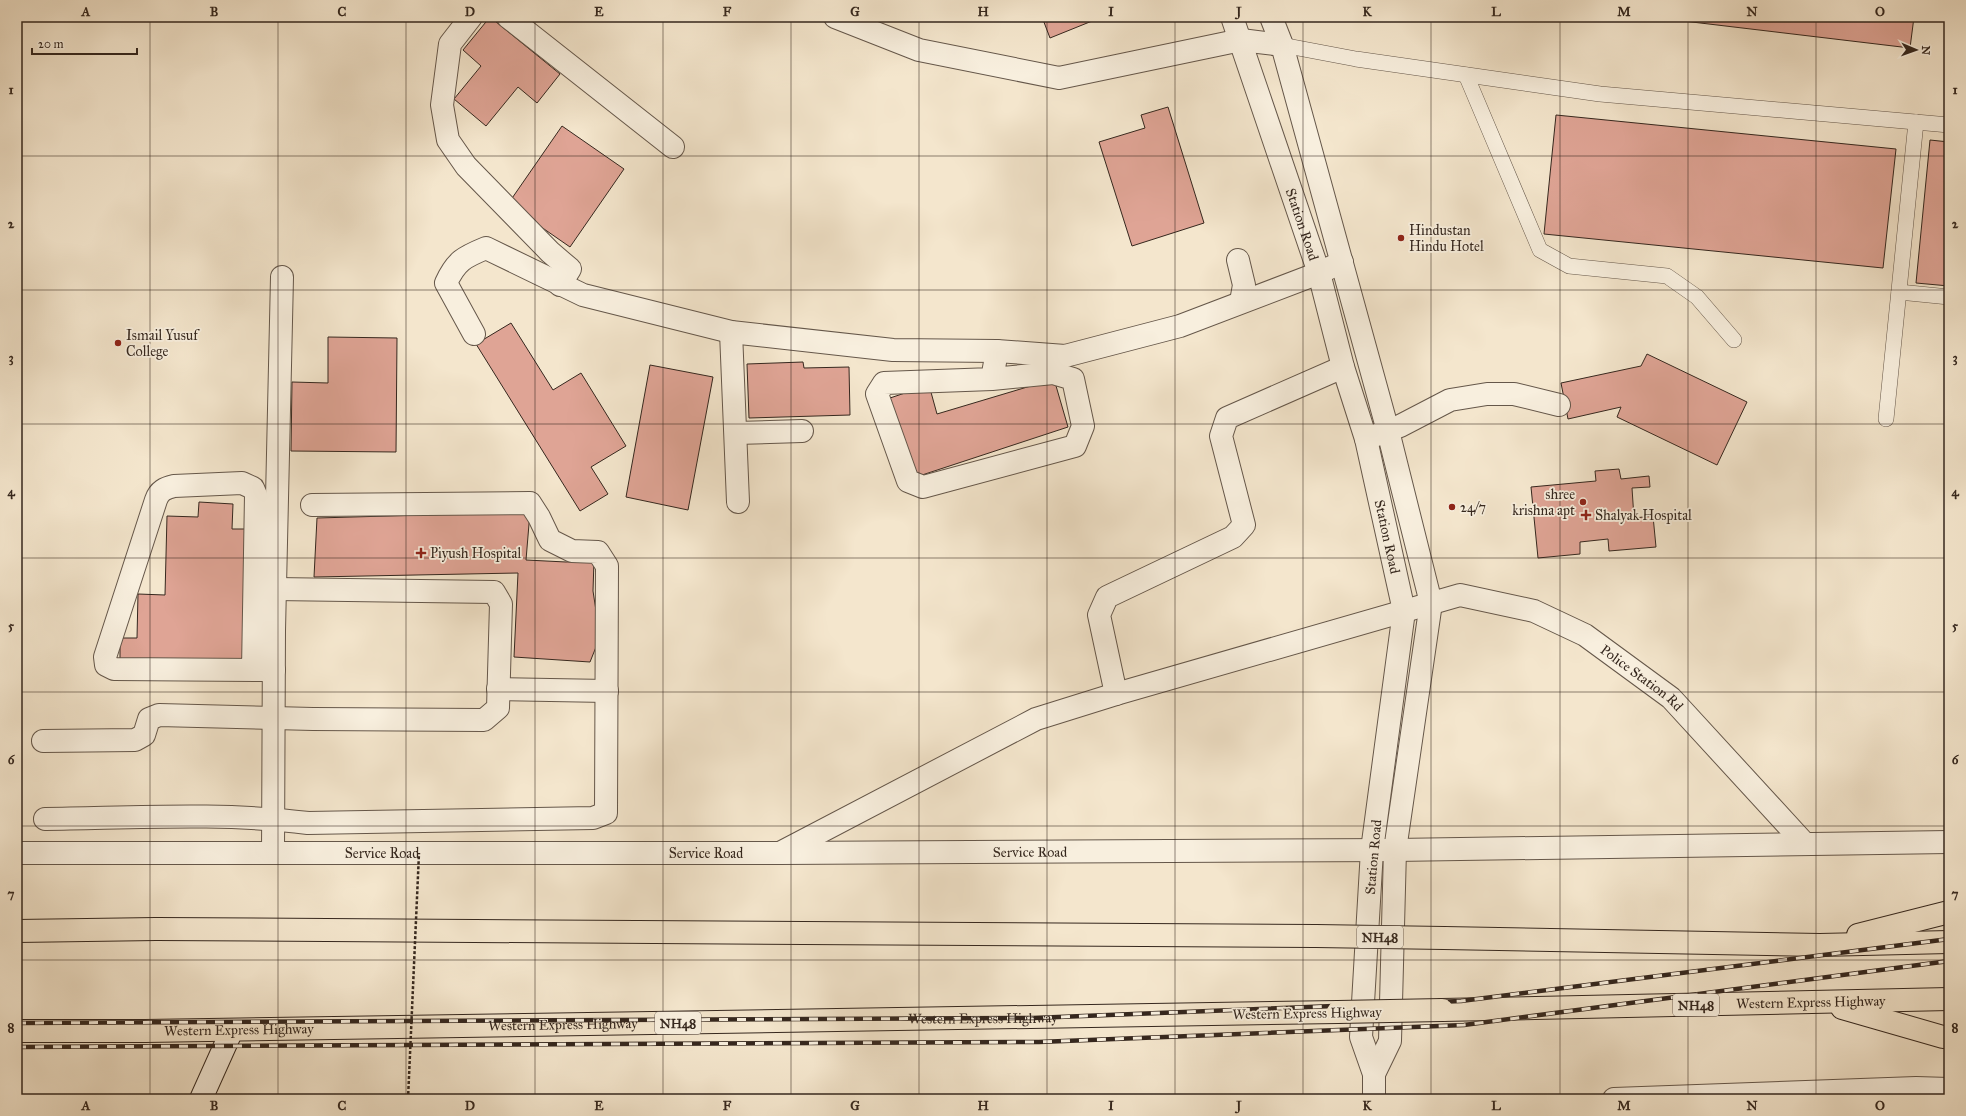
<svg xmlns="http://www.w3.org/2000/svg" width="1966" height="1116" font-family="'IM FELL Great Primer',serif">
  <style>
    .building { fill: #dfa495; stroke: #35271e }
    .lines { fill: none; stroke-linecap: round; stroke-linejoin: round }
    .service-casing { stroke: #65574a; stroke-width: 16 }
    .minor-casing { stroke: #65574a; stroke-width: 24 }
    .tertiary-casing { stroke: #65574a; stroke-width: 24 }
    .secondary-casing { stroke: #35271e; stroke-width: 24 }
    .trunk-casing { stroke: #35271e; stroke-width: 24 }
    .service { stroke: #f8efde; stroke-width: 15 }
    .minor { stroke: #f8efde; stroke-width: 22 }
    .tertiary { stroke: #f8efde; stroke-width: 22 }
    .secondary { stroke: #f8efde; stroke-width: 22 }
    .trunk { stroke: #f4e6cd; stroke-width: 22 }
    .rail-casing { stroke: #35271e; stroke-width: 4.5 }
    .rail { stroke: #f8efde; stroke-width: 3; stroke-dasharray: 9; stroke-linecap: butt }
    .trunk-bridge-casing { stroke: #35271e; stroke-width: 24; stroke-linecap: butt }
    .path-bridge { stroke: #35271e; stroke-width: 2.5; stroke-dasharray: 3 2; stroke-linecap: butt }
    .trunk-bridge { stroke: #f4e6cd; stroke-width: 22 }
    .grid { fill: none; stroke: #35271e; stroke-width: 1; stroke-opacity: 0.55 }
    .poi-dot { fill: #8f2418; stroke: #f8efde; stroke-width: 1.5 }
    .labels { text-anchor: middle; stroke-width: 3.5; stroke-linejoin: round; paint-order: stroke }
    .shield { fill: #f8efde; stroke: #706358; stroke-width: 1 }
    .shield-label { font-size: 13px; font-weight: bold; fill: #35271e }
    .street-label { font-size: 14px; fill: #35271e; stroke: #f8efde }
    .poi-label { font-size: 14px; fill: #35271e; stroke: #f8efde; text-anchor: start }
    .neatline { fill: none; stroke: #35271e; stroke-width: 1.5 }
    .grid-label { font-size: 13px; text-anchor: middle; font-weight: bold; fill: #35271e }
  </style>
  <rect width="100%" height="100%" fill="#f4e6cd"/>
  <filter id="stains"><feTurbulence type="fractalNoise" baseFrequency=".005" numOctaves="4"/><feColorMatrix values="0 0 0 0 .2 0 0 0 0 .09 0 0 0 0 .02 0 0 0 .5 -.17"/></filter>
  <radialGradient id="worn" r=".72"><stop offset=".6" stop-color="#630" stop-opacity="0"/><stop offset="1" stop-color="#630" stop-opacity=".3"/></radialGradient>
  <g class="building">
    <polygon points="490,17 560,74 537,103 518,87 486,126 454,99 481,66 463,50"/>
    <polygon points="1042,17 1102,17 1050,38"/>
    <polygon points="1650,17 1914,17 1910,48"/>
    <polygon points="1168,107 1204,223 1132,246 1099,142 1145,128 1141,115"/>
    <polygon points="1556,115 1896,149 1883,268 1544,234"/>
    <polygon points="562,126 624,169 570,247 508,204"/>
    <polygon points="1930,140 1949,142 1949,286 1916,283"/>
    <polygon points="511,323 553,390 581,373 626,446 591,467 608,494 580,511 476,344"/>
    <polygon points="328,337 397,338 396,452 291,451 292,382 328,383"/>
    <polygon points="1647,354 1747,402 1717,465 1617,417 1621,407 1568,419 1561,383 1641,366"/>
    <polygon points="803,362 804,368 849,367 850,415 749,418 747,364"/>
    <polygon points="650,365 713,377 688,510 626,497"/>
    <polygon points="1054,379 1068,427 916,477 890,398 929,385 937,414"/>
    <polygon points="1619,469 1621,479 1649,476 1650,487 1632,488 1634,518 1653,516 1656,547 1609,551 1608,539 1580,542 1580,554 1538,558 1531,487 1596,481 1595,471"/>
    <polygon points="199,502 233,504 232,529 247,529 243,666 120,663 120,638 137,638 138,594 165,595 167,516 198,517"/>
    <polygon points="530,512 526,560 566,562 594,560 593,591 600,637 590,662 514,657 518,573 314,577 317,518"/>
  </g>
  <g class="lines">
    <g class="service-casing">
      <g id="service">
        <polyline points="1282,45 1356,59 1600,94 1949,125"/>
        <polyline points="1466,75 1540,250 1569,266 1667,276 1697,297 1734,340"/>
        <polyline points="1899,292 1949,297"/>
        <polyline points="1886,419 1916,122"/>
      </g>
    </g>
    <g class="minor-casing">
      <g id="minor">
        <polyline points="471,17 450,44 442,105 448,140 466,166 550,252 570,269 560,285"/>
        <polyline points="508,17 673,147"/>
        <polyline points="835,17 919,50 1059,78 1241,40 1282,45"/>
        <polyline points="1238,260 1244,285 1241,302"/>
        <polyline points="731,332 738,502"/>
        <path d="M474,334l-28,-51c10,-22 18,-26 40,-35l97,47 148,37 162,18 104,1 68,5 115,-30 139,-53 23,-11"/>
        <polyline points="992,379 884,383 877,394 908,481 923,487 1075,446 1083,426 1073,379 1053,373 992,379 997,351"/>
        <polyline points="736,433 802,431"/>
        <polyline points="1366,439 1400,426 1450,400 1487,394 1514,394 1559,405"/>
        <path d="M253,670l3,-175 -3,-7 -11,-5 -68,3c-9,2 -15,5 -18,14l-51,157 1,8 8,4 160,1"/>
        <polyline points="498,689 607,691"/>
        <polyline points="1116,694 1099,615 1107,597 1233,537 1244,525 1221,436 1227,418 1343,367"/>
        <polyline points="43,741 135,740 144,735 149,719 159,715 313,719 484,720 498,708 501,604 494,592 275,589"/>
        <path d="M45,819c87,-1 176,-7 263,4l285,-5 13,-5 1,-247 -9,-14 -26,-1 -22,-11 -11,-23 -9,-14 -218,2"/>
        <polyline points="273,853 274,631 282,277"/>
        <path id="s1" d="M780,853l256,-134 80,-25 344,-99 74,16 51,24 86,63 134,146"/>
      </g>
    </g>
    <g class="tertiary-casing">
      <g id="tertiary">
        <path id="s2" d="M1232,17l87,256 24,94 23,72 38,172 -32,239 -11,187 13,37v25"/>
        <polyline points="1271,17 1282,45 1388,431 1431,603 1395,850 1390,1041 1374,1074"/>
        <path id="s3" d="M17,853h763l615,-3 554,-8"/>
        <polyline points="1614,1099 1916,1088 1949,1089"/>
      </g>
    </g>
    <g class="secondary-casing">
      <polyline id="secondary" points="201,1099 232,1030"/>
    </g>
    <g class="trunk-casing">
      <g id="trunk">
        <polyline points="17,931 156,929 1316,936"/>
        <polyline points="1858,935 1949,912"/>
        <polyline points="1444,938 1820,945 1949,942"/>
        <polyline points="1842,1008 1943,1037 1949,1037"/>
        <path id="s4" d="M1442,1010l507,-11"/>
        <path id="s5" d="M17,1031h128l1193,-19"/>
      </g>
    </g>
    <use href="#service" class="service"/>
    <use href="#minor" class="minor"/>
    <use href="#tertiary" class="tertiary"/>
    <use href="#secondary" class="secondary"/>
    <use href="#trunk" class="trunk"/>
    <g class="rail-casing">
      <g id="rail">
        <path id="s6" d="M17,1023l1016,-5 428,-17 488,-62"/>
        <polyline points="17,1047 1039,1042 1464,1025 1949,961"/>
      </g>
    </g>
    <use href="#rail" class="rail"/>
    <g class="trunk-bridge-casing">
      <g id="trunk-bridge">
        <polyline points="1316,936 1444,938"/>
        <polyline points="1338,1012 1442,1010"/>
      </g>
    </g>
    <polyline class="path-bridge" points="408,1099 419,853"/>
    <use href="#trunk-bridge" class="trunk-bridge"/>
  </g>
  <path class="grid" d="M150,17v1082M278,17v1082M406,17v1082M535,17v1082M663,17v1082M791,17v1082M919,17v1082M1047,17v1082M1175,17v1082M1303,17v1082M1431,17v1082M1560,17v1082M1688,17v1082M1816,17v1082M17,156h1932M17,290h1932M17,424h1932M17,558h1932M17,692h1932M17,826h1932M17,960h1932"/>
  <g class="poi-dot">
    <circle cx="1401" cy="238" r="4"/>
    <circle cx="118" cy="343" r="4"/>
    <circle cx="1583" cy="502" r="4"/>
    <circle cx="1452" cy="507" r="4"/>
    <path d="M1584 509h4v4h4v4h-4v4h-4v-4h-4v-4h4z"/>
    <path d="M419 547h4v4h4v4h-4v4h-4v-4h-4v-4h4z"/>
  </g>
  <g class="labels">
    <g class="shield">
      <rect x="1357" y="926" width="46" height="22" rx="3"/>
      <rect x="1673" y="994" width="46" height="22" rx="3"/>
      <rect x="655" y="1012" width="46" height="22" rx="3"/>
    </g>
    <g class="shield-label">
      <text x="1380" y="942">NH48</text>
      <text x="1696" y="1010">NH48</text>
      <text x="678" y="1028">NH48</text>
    </g>
    <g class="street-label">
      <text dy="5" stroke="none"><textPath href="#s2" startOffset="219">Station Road</textPath></text>
      <text dy="5" stroke="none"><textPath href="#s2" startOffset="543">Station Road</textPath></text>
      <text dy="5" stroke="none"><textPath href="#s1" startOffset="934">Police Station Rd</textPath></text>
      <text dy="5" stroke="none"><textPath href="#s3" startOffset="1013">Service Road</textPath></text>
      <text dy="5" stroke="none"><textPath href="#s3" startOffset="365">Service Road</textPath></text>
      <text dy="5" stroke="none"><textPath href="#s3" startOffset="689">Service Road</textPath></text>
      <text transform="translate(1373 857) rotate(-85)" y="5">Station Road</text>
      <text dy="5" stroke="none"><textPath href="#s4" startOffset="369">Western Express Highway</textPath></text>
      <text transform="translate(1307 1013) rotate(-1)" y="5">Western Express Highway</text>
      <text dy="5" stroke="none"><textPath href="#s6" startOffset="966">Western Express Highway</textPath></text>
      <text dy="5" stroke="none"><textPath href="#s5" startOffset="546">Western Express Highway</textPath></text>
      <text dy="5" stroke="none"><textPath href="#s5" startOffset="222">Western Express Highway</textPath></text>
    </g>
    <g class="poi-label">
      <text x="1409" y="235">Hindustan<tspan x="1409" dy="16">Hindu Hotel</tspan></text>
      <text x="126" y="340">Ismail Yusuf<tspan x="126" dy="16">College</tspan></text>
      <text x="1575" y="499" text-anchor="end">shree<tspan x="1575" dy="16">krishna apt</tspan></text>
      <text x="1460" y="512">24/7</text>
      <text x="1595" y="520">Shalyak Hospital</text>
      <text x="430" y="558">Piyush Hospital</text>
    </g>
  </g>
  <rect width="1966" height="1116" fill="none" stroke="#f4e6cd" stroke-width="44"/>
  <g transform="translate(1916 50) rotate(92)" stroke="#f8efde" stroke-width="3" paint-order="stroke">
  <path d="M0-3L7 15L0 10L-7 15Z" fill="#35271e"/>
  <text y="-6" font-size="11" font-weight="bold" text-anchor="middle" fill="#35271e">N</text>
  </g>
  <path d="M32 48v6h105v-6" fill="none" stroke="#35271e" stroke-width="2"/>
  <text x="38" y="48" font-size="12" fill="#35271e" stroke="#f8efde" stroke-width="3" paint-order="stroke">20 m</text>
  <rect x="22" y="22" width="1922" height="1072" class="neatline"/>
  <g class="grid-label">
    <text x="86" y="16">A</text>
    <text x="214" y="16">B</text>
    <text x="342" y="16">C</text>
    <text x="470" y="16">D</text>
    <text x="599" y="16">E</text>
    <text x="727" y="16">F</text>
    <text x="855" y="16">G</text>
    <text x="983" y="16">H</text>
    <text x="1111" y="16">I</text>
    <text x="1239" y="16">J</text>
    <text x="1367" y="16">K</text>
    <text x="1496" y="16">L</text>
    <text x="1624" y="16">M</text>
    <text x="1752" y="16">N</text>
    <text x="1880" y="16">O</text>
    <text x="11" y="94">1</text>
    <text x="1955" y="94">1</text>
    <text x="11" y="228">2</text>
    <text x="1955" y="228">2</text>
    <text x="11" y="362">3</text>
    <text x="1955" y="362">3</text>
    <text x="11" y="496">4</text>
    <text x="1955" y="496">4</text>
    <text x="11" y="630">5</text>
    <text x="1955" y="630">5</text>
    <text x="11" y="764">6</text>
    <text x="1955" y="764">6</text>
    <text x="11" y="898">7</text>
    <text x="1955" y="898">7</text>
    <text x="11" y="1032">8</text>
    <text x="1955" y="1032">8</text>
    <text x="86" y="1110">A</text>
    <text x="214" y="1110">B</text>
    <text x="342" y="1110">C</text>
    <text x="470" y="1110">D</text>
    <text x="599" y="1110">E</text>
    <text x="727" y="1110">F</text>
    <text x="855" y="1110">G</text>
    <text x="983" y="1110">H</text>
    <text x="1111" y="1110">I</text>
    <text x="1239" y="1110">J</text>
    <text x="1367" y="1110">K</text>
    <text x="1496" y="1110">L</text>
    <text x="1624" y="1110">M</text>
    <text x="1752" y="1110">N</text>
    <text x="1880" y="1110">O</text>
  </g>
  <rect width="100%" height="100%" filter="url(#stains)"/>
  <rect width="100%" height="100%" fill="url(#worn)"/>
</svg>
